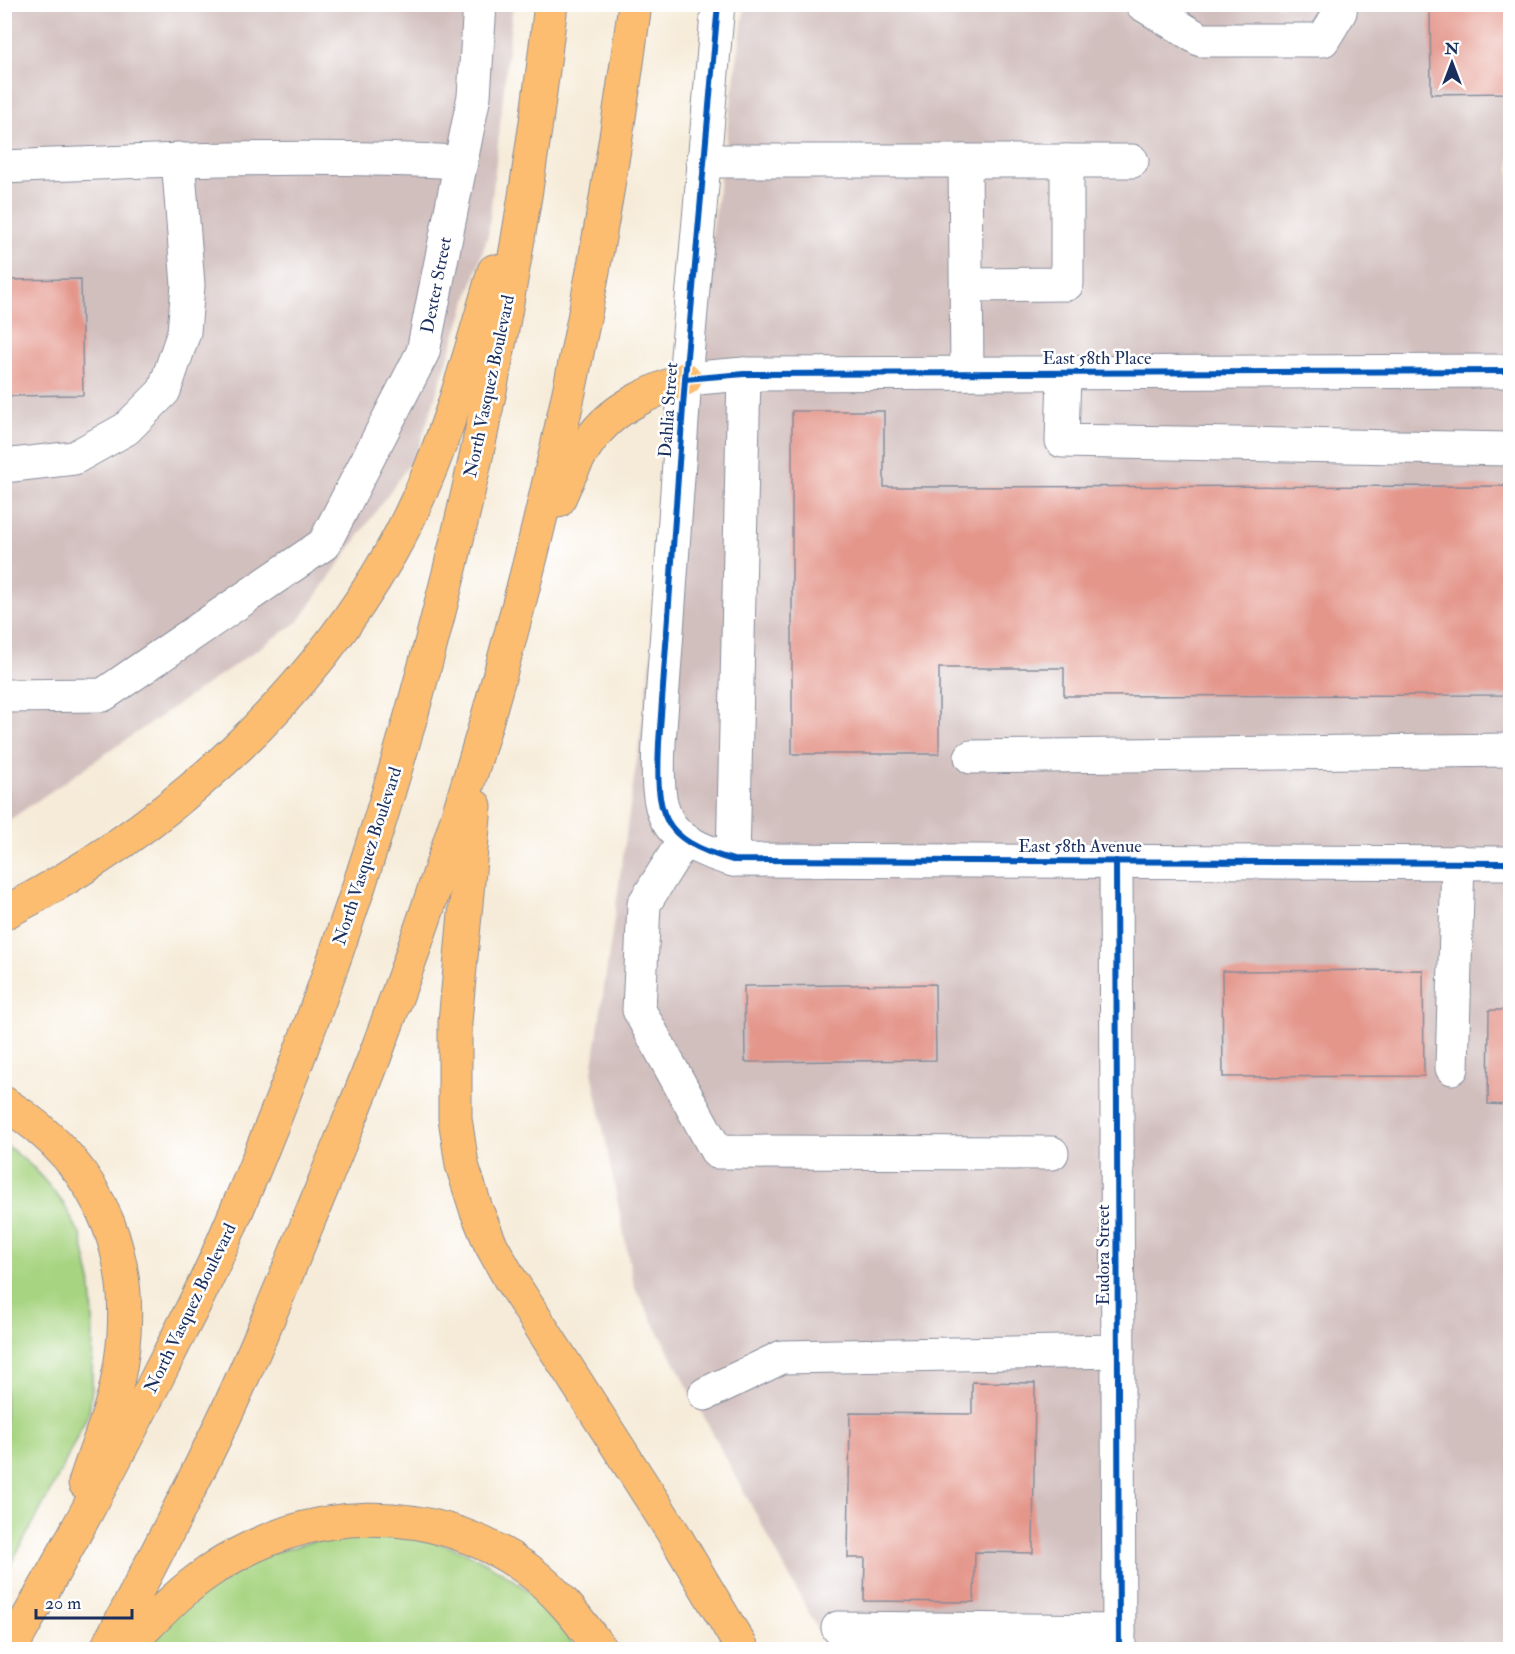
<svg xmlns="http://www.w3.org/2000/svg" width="1515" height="1654" font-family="'IM FELL Double Pica',serif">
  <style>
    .industrial { fill: #d1bfbe }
    .green { fill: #a7d481; stroke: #618270; stroke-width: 1.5 }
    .building { fill: #e4968b }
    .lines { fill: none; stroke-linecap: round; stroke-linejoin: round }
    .minor-casing { stroke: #888d9b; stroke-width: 35 }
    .highway-casing { stroke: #888d9b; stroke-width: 35 }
    .minor { stroke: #fff; stroke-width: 33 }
    .highway { stroke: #fcbd6f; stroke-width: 33 }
    .cycleway-casing { stroke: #fff; stroke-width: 10 }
    .cycleway { stroke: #0057b8; stroke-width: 6 }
    .labels { text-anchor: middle; stroke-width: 5; stroke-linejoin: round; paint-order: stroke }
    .street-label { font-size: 18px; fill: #1b2f5e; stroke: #fff }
  </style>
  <rect width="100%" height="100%" fill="#fff"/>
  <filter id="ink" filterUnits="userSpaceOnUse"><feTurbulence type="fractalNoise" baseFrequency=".0167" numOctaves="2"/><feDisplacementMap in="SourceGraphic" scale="12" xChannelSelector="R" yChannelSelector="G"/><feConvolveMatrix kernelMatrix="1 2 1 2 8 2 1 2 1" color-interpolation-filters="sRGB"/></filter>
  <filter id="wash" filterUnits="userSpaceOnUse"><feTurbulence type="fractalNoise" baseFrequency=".008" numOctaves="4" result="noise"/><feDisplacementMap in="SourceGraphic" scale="24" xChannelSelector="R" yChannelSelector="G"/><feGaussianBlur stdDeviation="1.35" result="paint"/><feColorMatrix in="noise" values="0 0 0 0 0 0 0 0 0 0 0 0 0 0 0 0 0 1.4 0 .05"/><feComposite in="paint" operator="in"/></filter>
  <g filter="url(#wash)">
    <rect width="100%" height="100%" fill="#f6ebd8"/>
    <g class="industrial">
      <polygon points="5,5 513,5 488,235 417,453 299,621 5,823"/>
      <polygon points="745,5 1510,5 1510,1649 828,1649 634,1286 592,1072"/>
    </g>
    <g class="green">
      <polygon points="5,1144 35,1169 63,1203 81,1236 90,1277 93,1316 92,1388 89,1412 58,1477 5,1575"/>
      <path d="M342,1533c23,2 46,1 69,4 52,7 107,39 142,78 9,10 16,23 23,34l-428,1 17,-26 35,-32 68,-38z"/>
    </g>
    <g id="blocks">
      <g class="building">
        <polygon points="1430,4 1510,4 1510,93 1431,94"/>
        <polygon points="81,279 83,395 4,396 4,280"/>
        <polygon points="792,411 884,411 884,487 1510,486 1510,695 1064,696 1064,668 939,668 939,754 792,754"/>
        <polygon points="1423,970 1424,1076 1223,1077 1222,971"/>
        <polygon points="935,984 936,1060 745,1062 744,986"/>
        <polygon points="1489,1010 1510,1010 1510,1105 1488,1104"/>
        <polygon points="972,1382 1035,1383 1033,1553 975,1552 974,1602 864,1601 865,1558 848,1558 850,1413 972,1414"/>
      </g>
    </g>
  </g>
  <g filter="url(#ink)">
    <use href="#blocks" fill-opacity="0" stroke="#888d9b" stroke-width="1.5"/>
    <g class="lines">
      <g class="minor-casing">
        <g id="minor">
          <path d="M718,4l-33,375 -26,364c-3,71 0,96 74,117l777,3"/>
          <polyline points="1142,4 1201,40 1323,40 1340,12 1341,4"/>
          <polyline points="703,161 1132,161"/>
          <polyline points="965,161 967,373"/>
          <path d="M4,167c153,-7 304,-13 457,-5"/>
          <polyline points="967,285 1067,284 1067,161"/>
          <polyline points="1064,373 1062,441 1510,449"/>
          <polyline points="685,379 744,374 1510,371"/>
          <polyline points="4,466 74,458 126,429 164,391 184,332 188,285 178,159"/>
          <polyline points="4,696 103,695 324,544 423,352 474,96 480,4"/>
          <polyline points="971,757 1510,750"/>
          <polyline points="684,840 644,904 639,1010 717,1152 1052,1153"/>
          <polyline points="733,860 744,374"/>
          <polyline points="1116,861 1119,1650"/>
          <polyline points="1452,1068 1458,861"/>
          <polyline points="705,1394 782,1357 1118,1351"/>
          <polyline points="838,1628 1119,1631"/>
        </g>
      </g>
      <g class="highway-casing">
        <g id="highway">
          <path d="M558,501c32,-75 51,-93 127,-122"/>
          <polyline points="475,806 455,1022 455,1118 462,1165 476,1209 490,1243 510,1279 672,1531 743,1650"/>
          <path d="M4,913c158,-81 299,-206 387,-361 49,-87 76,-186 103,-281"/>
          <path d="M4,1103c102,64 138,164 113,280 -7,34 -22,67 -32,100"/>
          <path d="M10,1650c55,-97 108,-194 158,-294 17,-34 35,-67 50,-102 174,-396 284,-820 333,-1250"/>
          <path d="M106,1650c41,-78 82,-155 119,-234 36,-76 67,-155 99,-233 18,-46 38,-91 55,-138 126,-335 210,-686 256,-1041"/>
          <path d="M123,1650c27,-26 53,-56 84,-77 98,-68 221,-74 320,-4 30,22 52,51 74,81"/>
        </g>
      </g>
      <use href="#minor" class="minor"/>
      <use href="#highway" class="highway"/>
      <g class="cycleway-casing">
        <g id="cycleway">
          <path d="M718,4l-33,375 -26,364c-3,71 0,96 74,117l777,3"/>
          <polyline points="685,379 744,374 1510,371"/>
          <polyline points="1116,861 1119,1650"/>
        </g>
      </g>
      <use href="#cycleway" class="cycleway"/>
    </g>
  </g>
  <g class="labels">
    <g class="street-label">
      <text transform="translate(436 285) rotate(-79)" y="6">Dexter Street</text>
      <text x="1097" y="364">East 58th Place</text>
      <text transform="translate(489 386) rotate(-78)" y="6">North Vasquez Boulevard</text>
      <text transform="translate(668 410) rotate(-86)" y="6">Dahlia Street</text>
      <text x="1080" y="852">East 58th Avenue</text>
      <text transform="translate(367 856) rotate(-72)" y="6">North Vasquez Boulevard</text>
      <text transform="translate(1103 1255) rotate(-90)" y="6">Eudora Street</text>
      <text transform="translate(190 1308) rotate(-64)" y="6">North Vasquez Boulevard</text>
    </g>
  </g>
  <rect width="1515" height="1654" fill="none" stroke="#fff" stroke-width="24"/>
  <g transform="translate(1452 63)" stroke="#ffffff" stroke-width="4.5" paint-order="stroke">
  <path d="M0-4.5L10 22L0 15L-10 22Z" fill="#1b2f5e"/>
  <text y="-9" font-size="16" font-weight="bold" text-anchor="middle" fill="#1b2f5e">N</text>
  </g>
  <path d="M36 1609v9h96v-9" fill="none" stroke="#1b2f5e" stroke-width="3"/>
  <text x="45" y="1609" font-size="18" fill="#1b2f5e" stroke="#ffffff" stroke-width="4.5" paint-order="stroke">20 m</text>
</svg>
